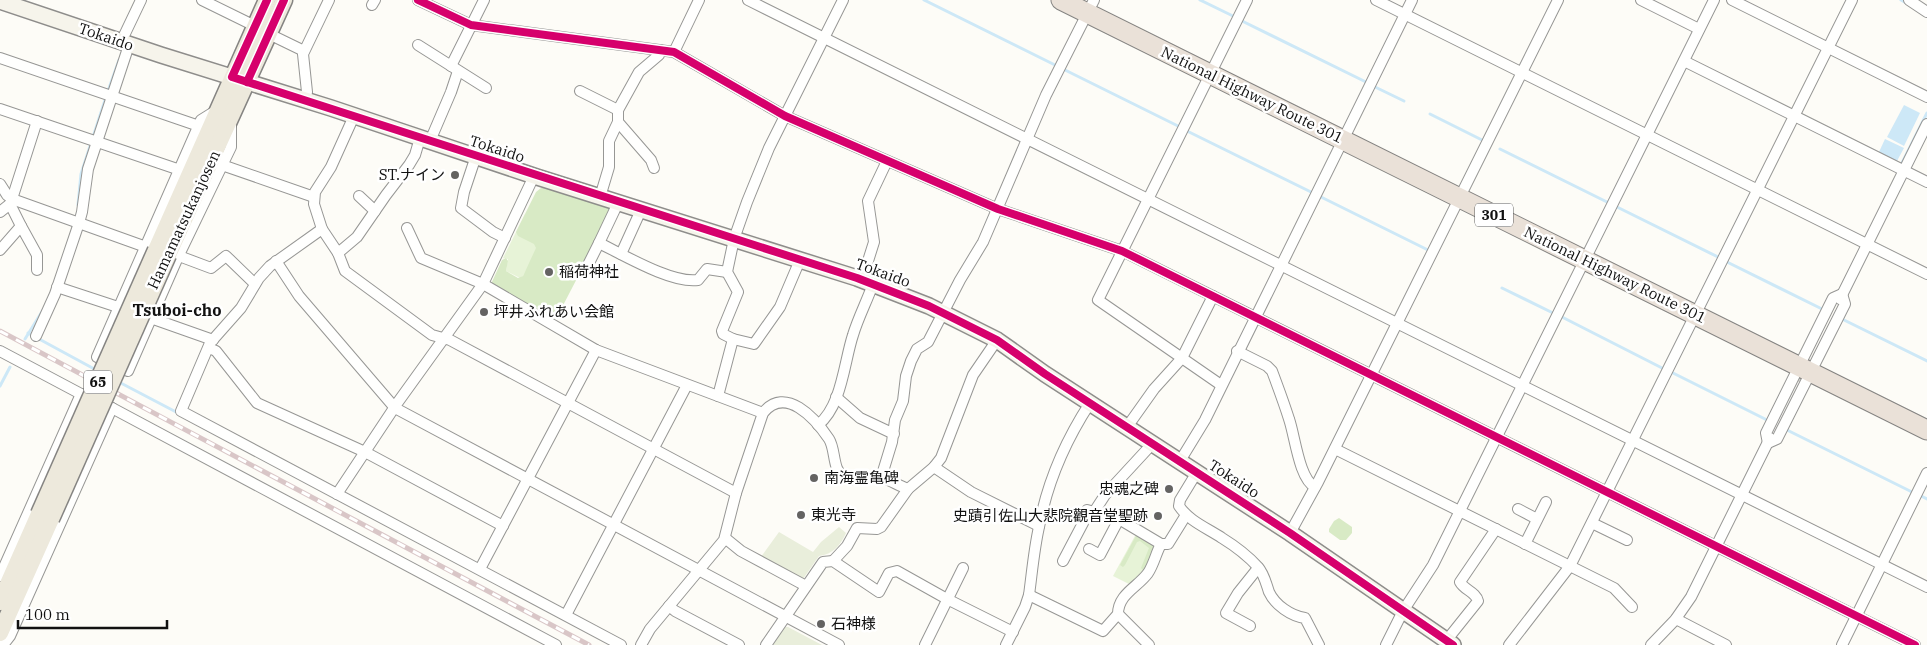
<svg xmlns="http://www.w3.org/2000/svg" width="1927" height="645" font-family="'IBM Plex Serif','Noto Sans JP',serif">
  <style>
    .green { fill: #e7f3d7 }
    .forest { fill: #d8eac5 }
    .cemetery { fill: #e9eedb }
    .water { fill: #cde8f7 }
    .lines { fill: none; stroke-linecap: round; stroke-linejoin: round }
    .stream { stroke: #cde8f7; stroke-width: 3 }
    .street-tunnel { stroke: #dad9d4; stroke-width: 10; stroke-dasharray: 10 5; stroke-linecap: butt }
    .street-casing { stroke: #979795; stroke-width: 12 }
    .secondary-casing { stroke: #8e8d8b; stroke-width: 18 }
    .primary-casing { stroke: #858482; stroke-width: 19 }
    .highway-casing { stroke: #858482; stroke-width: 21 }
    .street { stroke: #fffffe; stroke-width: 10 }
    .secondary { stroke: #f6f4eb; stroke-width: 15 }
    .primary { stroke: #ede9dc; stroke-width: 16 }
    .highway { stroke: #eae1d8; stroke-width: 19 }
    .rail-casing { stroke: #d9c6c7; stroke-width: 5 }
    .rail { stroke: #fff; stroke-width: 3; stroke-dasharray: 9; stroke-linecap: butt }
    .primary-bridge-casing { stroke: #858482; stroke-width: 19; stroke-linecap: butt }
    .primary-bridge { stroke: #ede9dc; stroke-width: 16 }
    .cycleway-casing { stroke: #fff; stroke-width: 11 }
    .cycleway { stroke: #d6006c; stroke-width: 8 }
    .poi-dot { fill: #646362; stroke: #fff; stroke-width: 2 }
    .labels { text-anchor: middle; stroke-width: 5; stroke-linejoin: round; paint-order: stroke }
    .shield { fill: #fff; stroke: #585858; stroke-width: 1 }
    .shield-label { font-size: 14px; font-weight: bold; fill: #111 }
    .street-label { font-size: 15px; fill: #111; stroke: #fff }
    .poi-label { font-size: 15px; fill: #111; stroke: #fff; text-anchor: start }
    .neighbourhood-label { font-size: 16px; font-weight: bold; fill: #111; stroke: #fff }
  </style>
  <rect width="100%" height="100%" fill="#fdfcf7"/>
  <g class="green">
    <polygon points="525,214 549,226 523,276 520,278 506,271 508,259 503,258 502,260"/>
    <polygon points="1136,534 1155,545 1145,570 1131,585 1113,576"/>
  </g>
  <g class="forest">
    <polygon points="548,187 608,206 611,213 557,317 552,320 491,284 502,260 506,258 508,261 506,271 518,278 523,276 536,248 534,244 518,236 516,232 536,192 541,188"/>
    <polygon points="1339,518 1352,527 1352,533 1346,540 1340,540 1329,532 1329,529 1334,521"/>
    <polygon points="1137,534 1155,546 1151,560 1144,571 1141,568 1149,548 1140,541 1137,542 1125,565 1123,567 1120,565"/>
  </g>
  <g class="cemetery">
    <path d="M839,527l7,6c-6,13 -13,21 -27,23l-16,23 -42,-22 18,-25 34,20 8,-10z"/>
    <polygon points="784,627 788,627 822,645 773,645"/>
  </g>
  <g class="water">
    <polygon points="1904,105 1920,113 1904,146 1887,137"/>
    <polygon points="1885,139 1904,148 1897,161 1879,152"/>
  </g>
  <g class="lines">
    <g class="stream">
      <polyline points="924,0 1055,65"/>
      <polyline points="1200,0 1235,17"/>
      <polyline points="1901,0 1908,4"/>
      <polyline points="1240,20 1368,83"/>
      <polyline points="1065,70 1180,127"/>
      <polyline points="1373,86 1404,101"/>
      <polyline points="108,91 119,60"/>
      <polyline points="1430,114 1484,141"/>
      <polyline points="1185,130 1311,192"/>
      <polyline points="93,137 106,97"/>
      <polyline points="1500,149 1609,203"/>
      <polyline points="1901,165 1927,113"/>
      <polyline points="1319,196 1430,251"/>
      <polyline points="78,205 81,174 91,143"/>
      <polyline points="1615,206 1720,258"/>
      <polyline points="1725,261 1822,309"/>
      <polyline points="1502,288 1553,313"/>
      <polyline points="1560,316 1664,369"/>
      <polyline points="1842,319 1927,361"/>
      <polyline points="28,333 98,371"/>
      <polyline points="25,339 43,310"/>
      <polyline points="1671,372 1767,420"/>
      <polyline points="117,381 178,413"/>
      <polyline points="0,386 10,367"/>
      <polyline points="1787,430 1914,493"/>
      <polyline points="1919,495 1927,499"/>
    </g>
    <polyline class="street-tunnel" points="1799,382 1811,358"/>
    <g class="street-casing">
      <g id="street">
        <polyline points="202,0 255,26"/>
        <polyline points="418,0 471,25 674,52 785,116 998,209 1122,251 1915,645"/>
        <polyline points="748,0 1927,587"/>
        <polyline points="1376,0 1927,274"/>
        <polyline points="1641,0 1699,29"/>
        <polyline points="1732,0 1927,97"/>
        <polyline points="1909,0 1927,12"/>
        <polyline points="372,5 375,0"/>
        <polyline points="269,34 304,51"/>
        <polyline points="121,42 141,0"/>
        <polyline points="418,45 486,88"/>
        <polyline points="674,52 699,0"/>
        <polyline points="0,58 199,126"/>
        <polyline points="1684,61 1927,182"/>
        <polyline points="451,66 484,0"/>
        <polyline points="580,91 618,110"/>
        <polyline points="305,100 307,92 303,54 329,0"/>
        <polyline points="0,109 180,170"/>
        <polyline points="217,110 201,120 97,357 128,371 178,257 231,147 231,124"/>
        <polyline points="354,116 331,167 315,192 314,204 322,229 338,253 345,271 432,335 450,340 736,493"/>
        <polyline points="618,122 651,160 654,168"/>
        <polyline points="430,141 451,92 458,71"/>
        <polyline points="476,156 464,192 461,208 493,232 505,238"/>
        <polyline points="222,165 314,197"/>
        <polyline points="0,184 7,195 12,199 146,247"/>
        <polyline points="359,196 375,211"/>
        <polyline points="600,197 609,167 609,141 618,122 618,110 639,72 659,55 660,50"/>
        <path d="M618,203l-19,40c23,11 73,41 99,37l9,-11 20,3"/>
        <polyline points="0,212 10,204 12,199 37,121"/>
        <polyline points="21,226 37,255 37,270"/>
        <polyline points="407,228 421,258 483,284 596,350 763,413"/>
        <polyline points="322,229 270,266 259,278 241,308 210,343 181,411 621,645"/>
        <polyline points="0,250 21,226 10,204"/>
        <polyline points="338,253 357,237 386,195 409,165 415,155 420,138"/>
        <polyline points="621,254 641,210"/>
        <polyline points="179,256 211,268 226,256 255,284"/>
        <polyline points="276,261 299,296 395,408 839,645"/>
        <polyline points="586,269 599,243"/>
        <polyline points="862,280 874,242 868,201 887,161"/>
        <polyline points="57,287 124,309"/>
        <polygon points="1842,294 1845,304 1777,439 1768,443 1766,433 1833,298"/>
        <polyline points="1840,299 1927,124"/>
        <polyline points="145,316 213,340"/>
        <polyline points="36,336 55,294 79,223 82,212 88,169 129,45"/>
        <polyline points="733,339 754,344 780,307 800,260"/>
        <polyline points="209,348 216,351 257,403 365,452 503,526"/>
        <polyline points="0,351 81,394 112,408 556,645"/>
        <path d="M1237,351l30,15 5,5c6,16 12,32 17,48 6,17 10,60 26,68"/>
        <polyline points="1221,385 1098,300 1247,0"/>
        <polyline points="718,396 733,339 723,334 722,331 738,292 727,272 734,239 747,202 769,148 843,0"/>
        <polyline points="836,397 860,418 894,434"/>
        <path d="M818,425c24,-19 26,-63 35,-90 5,-17 14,-34 20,-51"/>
        <polyline points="1127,427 1154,389 1182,358 1213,296"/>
        <polyline points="1335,449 1614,588 1632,607"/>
        <polyline points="1180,461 1205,420 1412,0"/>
        <polyline points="934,467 971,492 1039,526"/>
        <path d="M1197,472l-17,28 -1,6c10,15 28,22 43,32 13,8 26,18 36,29 6,7 8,16 11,25 6,13 22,24 36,26l14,27"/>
        <polyline points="881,478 892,442 895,420 903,401 906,376 911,361 917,349 928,342 960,280 983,242 1046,95 1094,0"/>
        <polyline points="337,494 398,402 483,284 534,176"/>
        <polyline points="1518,509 1537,519"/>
        <polyline points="1094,512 1105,495 1153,443"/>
        <polyline points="1592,523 1627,540"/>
        <polyline points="1290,533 1318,482 1558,0"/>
        <polyline points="725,538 741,551 806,586"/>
        <polyline points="1525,544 1546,502"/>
        <polyline points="1089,549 1100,555 1119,519"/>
        <polyline points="833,561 847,546 857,528 877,529 881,527 908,489 934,467 941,458 973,375 997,340"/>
        <polyline points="1063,561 1083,523 1087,510 1119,519 1161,544 1168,544 1186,515"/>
        <polyline points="480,569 596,350"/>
        <polyline points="0,576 81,394"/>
        <path d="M1029,595l74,36 15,-17c0,-20 20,-27 30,-41 6,-9 8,-20 13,-29"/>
        <polyline points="669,606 675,611 739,645"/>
        <polyline points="1118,614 1149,645"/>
        <polyline points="566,615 687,385"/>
        <polyline points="1676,619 1726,645"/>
        <polyline points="1250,626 1226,613 1238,593 1258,568"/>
        <path d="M1446,641l32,-40c-2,-9 -14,-11 -18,-19l36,-53"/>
        <polyline points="3,645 10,636 112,408"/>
        <path d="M641,645l9,-16 74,-89 12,-47 27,-80c22,-28 52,5 66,26 7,11 3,31 15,38 13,7 26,-2 39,1 8,3 17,8 25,11"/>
        <polyline points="766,645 823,562 833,561 879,592 889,573 897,571 947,599 1013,632"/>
        <polyline points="925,645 963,568"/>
        <path d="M1006,645l19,-38 4,-12c3,-22 5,-46 10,-68 8,-44 27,-87 51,-124"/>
        <polyline points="1386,645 1403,611 1433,565 1714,0"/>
        <polyline points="1509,645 1570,566 1852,0"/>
        <polyline points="1651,645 1675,620 1691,597 1770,438"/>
        <polyline points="1842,645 1927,473"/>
      </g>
    </g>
    <g class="secondary-casing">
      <polyline id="secondary" points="0,1 161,55 331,108 537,177 857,278 929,306 997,340 1045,374 1290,533 1453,645"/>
    </g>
    <g class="primary-casing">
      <g id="primary">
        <polyline points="156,250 267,0"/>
        <polyline points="168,255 284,0"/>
        <polyline points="0,602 39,514"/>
        <polyline points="0,633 51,519"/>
      </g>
    </g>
    <g class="highway-casing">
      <polyline id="highway" points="1061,0 1927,430"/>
    </g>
    <use href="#street" class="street"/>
    <use href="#secondary" class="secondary"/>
    <use href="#primary" class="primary"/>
    <use href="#highway" class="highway"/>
    <g class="rail-casing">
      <polyline id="rail" points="0,331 589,645"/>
    </g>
    <use href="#rail" class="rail"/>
    <g class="primary-bridge-casing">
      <g id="primary-bridge">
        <polyline points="39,514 156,250"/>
        <polyline points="51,519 168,255"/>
      </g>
    </g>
    <use href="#primary-bridge" class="primary-bridge"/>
    <g class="cycleway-casing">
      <g id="cycleway">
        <polyline points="267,0 232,77 857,278 929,306 997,340 1045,374 1290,533 1453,645"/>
        <polyline points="418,0 471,25 674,52 785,116 998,209 1122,251 1915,645"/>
        <polyline points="247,82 284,0"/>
      </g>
    </g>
    <use href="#cycleway" class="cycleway"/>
  </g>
  <g class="poi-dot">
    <circle cx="455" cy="175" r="5"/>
    <circle cx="549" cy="272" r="5"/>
    <circle cx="484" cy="312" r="5"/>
    <circle cx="814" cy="478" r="5"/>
    <circle cx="1169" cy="489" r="5"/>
    <circle cx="801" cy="515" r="5"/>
    <circle cx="1158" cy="516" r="5"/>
    <circle cx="821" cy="624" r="5"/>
  </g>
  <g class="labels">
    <g class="shield">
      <rect x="1475" y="203.5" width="38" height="23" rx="4"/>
      <rect x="84" y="370.5" width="28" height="23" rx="4"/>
    </g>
    <g class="shield-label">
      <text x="1494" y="220">301</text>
      <text x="98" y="387">65</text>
    </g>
    <g class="street-label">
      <text transform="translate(106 37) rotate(19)" y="5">Tokaido</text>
      <text transform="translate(1252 95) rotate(26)" y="5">National Highway Route 301</text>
      <text transform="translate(497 149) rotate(18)" y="5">Tokaido</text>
      <text transform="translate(184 220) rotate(-65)" y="5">Hamamatsukanjosen</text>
      <text transform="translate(883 273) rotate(20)" y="5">Tokaido</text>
      <text transform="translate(1615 275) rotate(26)" y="5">National Highway Route 301</text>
      <text transform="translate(1234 479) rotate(33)" y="5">Tokaido</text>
    </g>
    <g class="poi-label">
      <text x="445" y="180" text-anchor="end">ST.ナイン</text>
      <text x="559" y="277">稲荷神社</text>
      <text x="494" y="317">坪井ふれあい会館</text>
      <text x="824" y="483">南海霊亀碑</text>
      <text x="1159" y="494" text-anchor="end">忠魂之碑</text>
      <text x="811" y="520">東光寺</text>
      <text x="1148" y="521" text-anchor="end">史蹟引佐山大悲院觀音堂聖跡</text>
      <text x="831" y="629">石神様</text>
    </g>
    <g class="neighbourhood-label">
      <text x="177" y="316">Tsuboi-cho</text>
    </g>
  </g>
  <path d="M18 620v8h149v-8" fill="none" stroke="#111111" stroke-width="2.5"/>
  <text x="25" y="620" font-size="15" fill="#111111" stroke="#ffffff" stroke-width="4" paint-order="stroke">100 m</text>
</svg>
